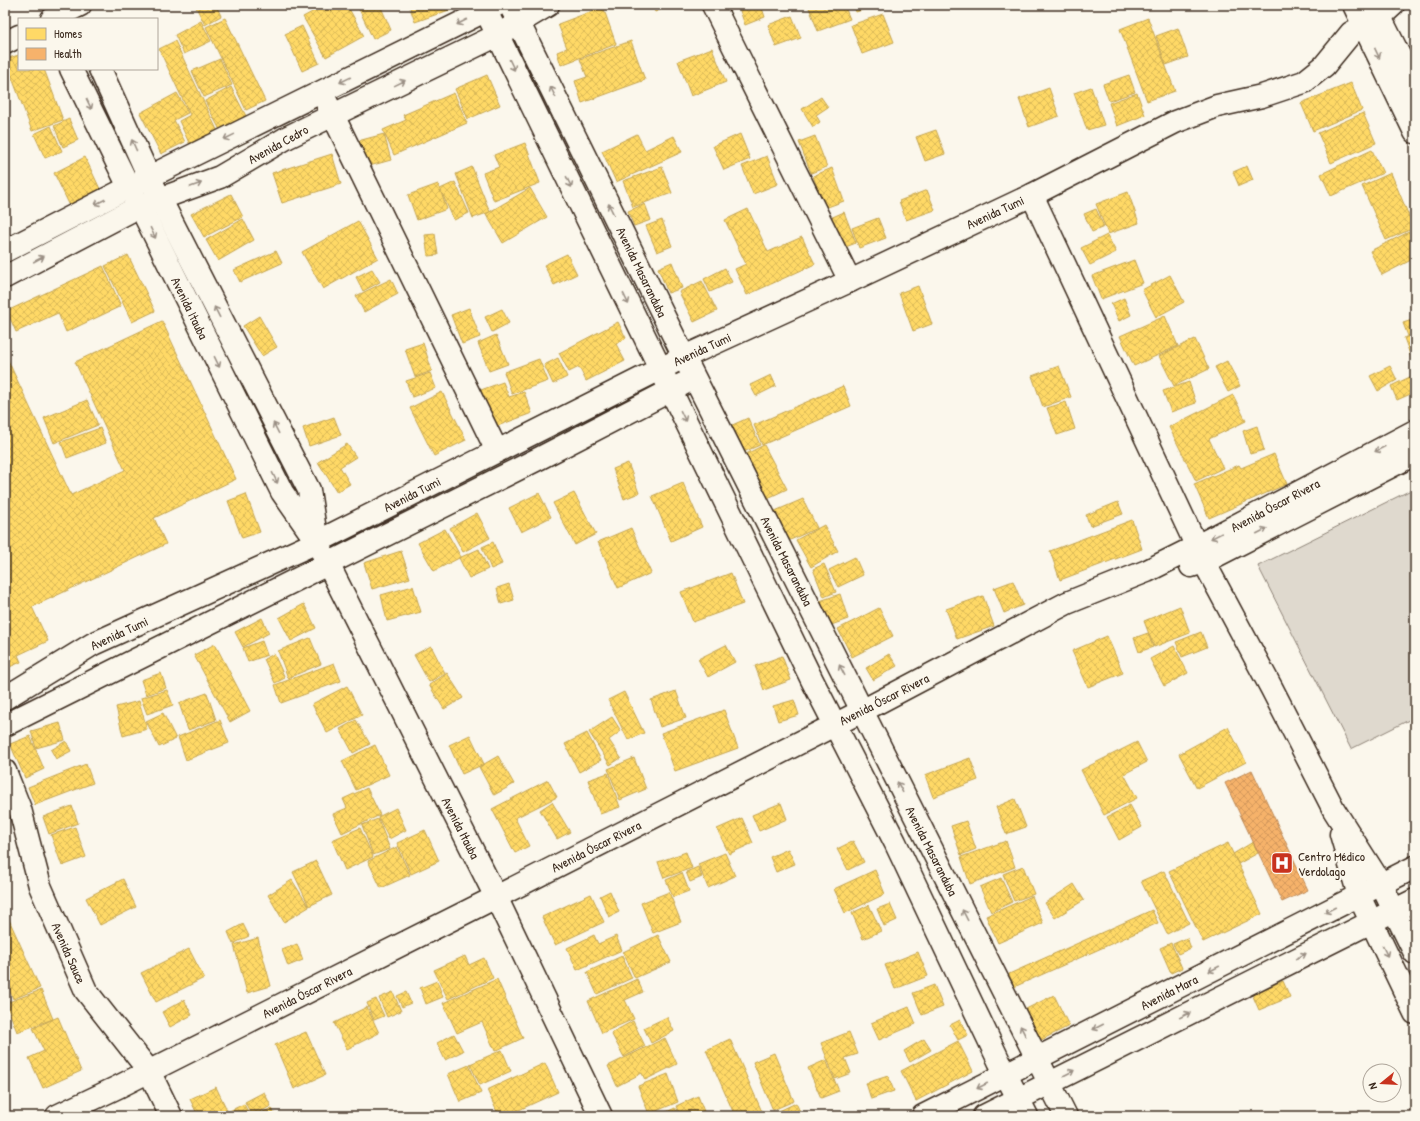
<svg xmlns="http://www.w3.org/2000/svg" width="1420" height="1121" font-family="'Patrick Hand',sans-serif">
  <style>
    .garden { fill: #dfd9ce; stroke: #8d8276 }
    .homes { fill: url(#homes-cross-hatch); stroke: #c4a450 }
    .health { fill: url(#health-cross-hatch); stroke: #be8954 }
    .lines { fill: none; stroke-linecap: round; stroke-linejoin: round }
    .minor-casing { stroke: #3b2a1e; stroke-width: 25 }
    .minor { stroke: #fbf7ec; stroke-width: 22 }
    .oneway { stroke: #9b9085 }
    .labels { text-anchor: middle; stroke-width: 4; stroke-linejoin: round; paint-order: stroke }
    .street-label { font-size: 13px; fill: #3b2a1e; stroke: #fbf7ec }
    .poi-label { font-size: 13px; fill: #3b2a1e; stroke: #fbf7ec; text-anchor: start }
  </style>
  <defs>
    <pattern id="homes-cross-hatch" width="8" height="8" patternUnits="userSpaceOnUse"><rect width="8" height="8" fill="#ffd966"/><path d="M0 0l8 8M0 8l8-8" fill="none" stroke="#dbba58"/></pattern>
    <pattern id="health-cross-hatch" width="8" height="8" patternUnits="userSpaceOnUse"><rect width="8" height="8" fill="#f6b26b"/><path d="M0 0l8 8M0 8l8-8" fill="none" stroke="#d4995c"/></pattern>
  </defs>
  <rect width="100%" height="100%" fill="#fbf7ec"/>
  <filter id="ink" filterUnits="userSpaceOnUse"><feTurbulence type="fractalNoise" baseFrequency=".025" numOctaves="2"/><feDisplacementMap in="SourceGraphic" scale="8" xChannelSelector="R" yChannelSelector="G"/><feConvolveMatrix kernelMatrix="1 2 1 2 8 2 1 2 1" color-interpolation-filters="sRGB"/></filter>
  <g filter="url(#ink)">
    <polygon class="garden" points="1415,488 1415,717 1351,749 1258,566"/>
    <g class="homes">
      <polygon points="195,5 216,5 221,16 205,25"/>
      <polygon points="325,5 347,5 364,36 326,57 303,17"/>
      <polygon points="367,5 380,5 391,30 373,39 359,9"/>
      <polygon points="409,5 451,5 452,9 415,22"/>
      <polygon points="652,5 671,5 655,12"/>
      <polygon points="738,5 761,5 765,17 745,25"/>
      <polygon points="808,5 844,5 850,19 818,31"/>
      <polygon points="854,5 876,5 856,12"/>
      <polygon points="603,7 616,44 561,65 557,52 567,48 558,24"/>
      <polygon points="883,14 894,42 862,54 851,25"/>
      <polygon points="792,16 801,38 776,47 768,25"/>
      <polygon points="225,18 265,101 246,110 206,27"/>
      <polygon points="1148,18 1175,91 1147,101 1120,29"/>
      <polygon points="201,21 211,41 184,54 175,35"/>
      <polygon points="302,26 319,63 302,71 285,34"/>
      <polygon points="1178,28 1188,57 1166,65 1156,36"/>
      <polygon points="175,41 218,132 190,145 179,121 190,115 159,49"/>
      <polygon points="631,41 645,80 582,103 575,81 587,77 580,59"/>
      <polygon points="712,48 726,82 691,96 678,61"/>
      <polygon points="19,55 19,69 44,69 63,120 32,131 5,59"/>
      <polygon points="220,59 232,85 204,97 192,71"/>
      <polygon points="487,75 500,105 468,119 455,89"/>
      <polygon points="1129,75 1135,92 1109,101 1103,84"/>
      <polygon points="1351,83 1362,110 1313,131 1301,103"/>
      <polygon points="231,87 246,116 220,130 205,101"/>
      <polygon points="1091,87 1104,125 1087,130 1074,93"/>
      <polygon points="1049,88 1059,116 1029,127 1019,99"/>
      <polygon points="177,93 188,113 174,120 185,142 161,154 140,113"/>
      <polygon points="454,93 467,123 394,155 383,130 406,120 403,115"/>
      <polygon points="1137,93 1145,115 1117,126 1109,103"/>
      <polygon points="821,97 828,107 816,115 820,122 813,127 802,109"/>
      <polygon points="1363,113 1376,143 1331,163 1318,133"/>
      <polygon points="69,119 78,140 63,147 54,126"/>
      <polygon points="51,126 62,151 45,158 34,134"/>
      <polygon points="936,130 945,154 925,161 916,137"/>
      <polygon points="384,134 391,160 362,168 354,142"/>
      <polygon points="637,134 645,150 674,136 682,152 616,182 602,151"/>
      <polygon points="740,134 750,159 724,170 713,146"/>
      <polygon points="815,136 827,167 811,173 799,142"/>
      <polygon points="525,143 540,183 494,201 483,173 499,167 494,155"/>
      <polygon points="1372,150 1383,173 1331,196 1321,174"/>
      <polygon points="332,154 341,184 282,203 272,173"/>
      <polygon points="767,156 778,184 753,194 742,166"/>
      <polygon points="85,157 101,191 70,206 54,173"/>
      <polygon points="1247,166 1253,180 1239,186 1233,172"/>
      <polygon points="472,167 490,212 473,218 456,174"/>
      <polygon points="662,167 672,193 633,207 623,181"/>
      <polygon points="832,168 844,201 825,208 813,176"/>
      <polygon points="1391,173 1414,228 1386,240 1362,186"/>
      <polygon points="455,182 469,213 454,220 440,189"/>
      <polygon points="438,184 447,209 417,220 408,195"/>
      <polygon points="530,188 547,217 503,243 486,214"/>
      <polygon points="927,190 935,210 906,220 899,201"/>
      <polygon points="1128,192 1139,223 1108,234 1096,204"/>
      <polygon points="231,194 243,217 204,237 191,214"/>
      <polygon points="645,204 651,220 634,226 628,211"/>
      <polygon points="748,209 768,252 802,237 815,264 747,295 735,269 746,264 725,220"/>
      <polygon points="1096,209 1104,227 1092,232 1084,214"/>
      <polygon points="844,212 856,243 840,249 828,219"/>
      <polygon points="878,218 886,238 859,248 852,228"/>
      <polygon points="243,219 254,240 218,261 206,240"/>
      <polygon points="662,220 672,246 657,252 646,226"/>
      <polygon points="358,221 378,258 323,289 302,252"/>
      <polygon points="1415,229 1415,258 1382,275 1370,251"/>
      <polygon points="435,234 438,255 428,256 425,235"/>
      <polygon points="1107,235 1116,252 1090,265 1081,248"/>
      <polygon points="276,251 282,263 240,282 234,270"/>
      <polygon points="567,254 577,274 554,285 544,265"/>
      <polygon points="128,255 155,311 132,322 105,266"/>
      <polygon points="1134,260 1143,283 1101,299 1092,276"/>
      <polygon points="672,262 682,288 668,293 658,268"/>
      <polygon points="103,266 121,306 66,332 58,313 16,332 7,311"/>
      <polygon points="725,268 732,282 710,292 704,279"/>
      <polygon points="372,269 380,282 363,291 356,277"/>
      <polygon points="1170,275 1184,302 1156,317 1142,290"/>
      <polygon points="391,279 398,294 364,312 356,296"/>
      <polygon points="702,281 717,311 694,322 679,292"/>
      <polygon points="918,286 932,324 913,331 899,293"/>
      <polygon points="1124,298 1131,315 1119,321 1111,304"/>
      <polygon points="469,308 480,337 462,344 451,315"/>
      <polygon points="502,309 509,323 492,332 485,317"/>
      <polygon points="259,316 277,347 262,356 243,326"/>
      <polygon points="1165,316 1178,346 1134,366 1120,336"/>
      <polygon points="1415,319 1415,334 1408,336 1403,323"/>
      <polygon points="162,321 236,479 154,518 166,544 32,607 48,641 18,655 21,662 5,669 5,354 71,495 125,470 75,362"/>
      <polygon points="618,322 626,338 616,344 625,361 586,381 579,367 569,372 559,353"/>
      <polygon points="1415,334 1415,368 1404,338"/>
      <polygon points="496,335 508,364 489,371 478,343"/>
      <polygon points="1195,339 1209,369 1174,386 1159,356"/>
      <polygon points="423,343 432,371 415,377 405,349"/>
      <polygon points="558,358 567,377 553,384 544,365"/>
      <polygon points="539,359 548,381 512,394 504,372"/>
      <polygon points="1227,361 1240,386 1228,392 1215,367"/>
      <polygon points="1059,366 1071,397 1043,407 1032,376"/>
      <polygon points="1390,366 1397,380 1378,391 1370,376"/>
      <polygon points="430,373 436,388 412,397 406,381"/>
      <polygon points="771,375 776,386 756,396 750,385"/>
      <polygon points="1414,375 1415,377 1415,392 1397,400 1391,386"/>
      <polygon points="503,382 509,397 524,392 532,413 492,428 478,391"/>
      <polygon points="1189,382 1196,403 1171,412 1163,391"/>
      <polygon points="843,386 851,406 762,445 754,425"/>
      <polygon points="442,392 466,440 434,456 410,408"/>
      <polygon points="1233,395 1246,421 1209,439 1223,468 1196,481 1169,427"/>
      <polygon points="87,400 98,425 54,443 44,418"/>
      <polygon points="1066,402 1075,429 1057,435 1047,408"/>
      <polygon points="334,417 341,435 309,446 303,428"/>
      <polygon points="748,418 760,445 741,453 730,426"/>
      <polygon points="1257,426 1264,450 1250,454 1243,431"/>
      <polygon points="100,428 106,443 67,458 61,442"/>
      <polygon points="347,444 356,457 340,467 350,484 337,492 318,462"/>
      <polygon points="764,445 787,489 768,498 746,454"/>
      <polygon points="1274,454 1287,484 1209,518 1194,484 1239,465 1241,468"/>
      <polygon points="628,463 639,493 624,499 613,469"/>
      <polygon points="683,483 702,527 671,541 652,496"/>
      <polygon points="539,493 551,517 521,532 509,508"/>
      <polygon points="574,493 596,534 575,545 553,503"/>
      <polygon points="246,494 260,532 242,538 228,501"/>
      <polygon points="803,499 817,528 788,541 775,511"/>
      <polygon points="1118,502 1123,514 1090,526 1086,515"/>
      <polygon points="477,513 490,538 463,552 450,528"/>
      <polygon points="1132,520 1142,549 1060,580 1050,551"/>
      <polygon points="824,525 838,551 811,567 796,540"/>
      <polygon points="631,528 651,573 618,588 598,542"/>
      <polygon points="445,529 461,557 434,571 418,543"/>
      <polygon points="493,542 502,564 491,569 482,547"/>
      <polygon points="479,549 488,569 469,578 459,558"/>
      <polygon points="401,551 410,578 372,589 364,563"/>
      <polygon points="855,557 863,575 838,587 829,570"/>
      <polygon points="824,564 836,592 824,597 813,569"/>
      <polygon points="731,573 743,604 693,622 681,592"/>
      <polygon points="1013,581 1023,605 1004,613 994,588"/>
      <polygon points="509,584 514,600 501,604 497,588"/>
      <polygon points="413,586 421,612 387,621 381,595"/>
      <polygon points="840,594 848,619 823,628 814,603"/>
      <polygon points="983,596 994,626 957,639 946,609"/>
      <polygon points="304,604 316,628 291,641 279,618"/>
      <polygon points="1180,606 1190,633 1154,647 1144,621"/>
      <polygon points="879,608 893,636 852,657 838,629"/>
      <polygon points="262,618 269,633 243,647 235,632"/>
      <polygon points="1201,632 1207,647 1182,657 1176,642"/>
      <polygon points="1148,633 1153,647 1139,652 1134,638"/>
      <polygon points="1107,636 1123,673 1088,687 1072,651"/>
      <polygon points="310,638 321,664 288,678 278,651"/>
      <polygon points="262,641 267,655 248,662 243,648"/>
      <polygon points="215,644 250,711 230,722 194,655"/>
      <polygon points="726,645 735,662 708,677 698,659"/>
      <polygon points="431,646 445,673 429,682 414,655"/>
      <polygon points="1174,646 1188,673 1164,686 1150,659"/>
      <polygon points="274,654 285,678 275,683 264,659"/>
      <polygon points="889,654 897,666 873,680 866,668"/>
      <polygon points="782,656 791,680 764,690 755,666"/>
      <polygon points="334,663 341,681 281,703 275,685"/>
      <polygon points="161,673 166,688 146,695 141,680"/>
      <polygon points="447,673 463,698 444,709 429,685"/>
      <polygon points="347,686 362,715 327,733 312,704"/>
      <polygon points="167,690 173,705 147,714 141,698"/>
      <polygon points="676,691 686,718 660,727 651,700"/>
      <polygon points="624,692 644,733 628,740 608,700"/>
      <polygon points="207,693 216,720 188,730 179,703"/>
      <polygon points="794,700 799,715 778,721 773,706"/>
      <polygon points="139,701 147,729 123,736 116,707"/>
      <polygon points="724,710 738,748 675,771 661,733"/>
      <polygon points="163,713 176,739 159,747 146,721"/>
      <polygon points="612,717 621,731 609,740 621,758 610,765 589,732"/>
      <polygon points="220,720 229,743 186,760 178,737"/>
      <polygon points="356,720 370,744 353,753 340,729"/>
      <polygon points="60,723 65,740 36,748 31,731"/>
      <polygon points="1228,727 1246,762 1197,788 1179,754"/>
      <polygon points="587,733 601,760 579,772 565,744"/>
      <polygon points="470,735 484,764 462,774 449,745"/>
      <polygon points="30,736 44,769 25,778 10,744"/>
      <polygon points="66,741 71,751 56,759 51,750"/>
      <polygon points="1137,742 1147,762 1124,774 1137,798 1104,815 1081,770"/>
      <polygon points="375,745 389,775 356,790 342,761"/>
      <polygon points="498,756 514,784 494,795 479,767"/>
      <polygon points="634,758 646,789 620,800 608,769"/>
      <polygon points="970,758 978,780 933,797 925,775"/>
      <polygon points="86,764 93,783 35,805 28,787"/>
      <polygon points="608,773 620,807 600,814 588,780"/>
      <polygon points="548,780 557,797 515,818 529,846 515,853 492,809"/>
      <polygon points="367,788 380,815 342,833 333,814 347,808 343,799"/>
      <polygon points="1015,799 1026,827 1006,834 996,807"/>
      <polygon points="552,802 570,832 557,839 540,810"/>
      <polygon points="781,803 787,819 759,831 752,815"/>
      <polygon points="1130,805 1142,827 1119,840 1107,817"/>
      <polygon points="72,806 78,823 49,834 43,817"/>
      <polygon points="396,808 406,830 389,839 378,817"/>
      <polygon points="742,818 753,843 729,854 717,829"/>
      <polygon points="378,819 390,849 373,855 362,825"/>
      <polygon points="966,821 976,849 961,855 951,826"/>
      <polygon points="75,827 86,857 62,866 51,835"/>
      <polygon points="360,828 373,857 345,870 332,840"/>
      <polygon points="425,830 439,861 411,874 397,843"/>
      <polygon points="853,841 864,862 848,870 837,849"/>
      <polygon points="1006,841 1015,867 970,884 961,857"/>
      <polygon points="1253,842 1258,853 1238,864 1233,854"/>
      <polygon points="1228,843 1262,914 1203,942 1169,871"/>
      <polygon points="397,847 410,875 381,888 368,861"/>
      <polygon points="788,849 795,864 776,872 770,857"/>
      <polygon points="686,852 692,868 664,878 658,862"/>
      <polygon points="725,853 735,876 708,888 698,864"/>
      <polygon points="316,861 332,895 309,906 293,872"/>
      <polygon points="1023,866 1034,894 1014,901 1003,874"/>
      <polygon points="698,867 702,877 690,882 686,872"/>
      <polygon points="875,870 885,894 845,913 834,889"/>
      <polygon points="1164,871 1189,923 1167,934 1141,881"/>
      <polygon points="682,873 689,891 673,897 666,880"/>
      <polygon points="1001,878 1012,902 991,912 980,887"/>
      <polygon points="123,879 136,907 100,925 86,898"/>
      <polygon points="292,880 309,907 284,922 268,895"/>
      <polygon points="1074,884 1084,900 1055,918 1045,903"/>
      <polygon points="610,891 619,912 609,917 600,896"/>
      <polygon points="669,892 681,922 653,933 641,903"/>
      <polygon points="591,894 604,922 555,945 542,917"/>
      <polygon points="1032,896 1043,923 998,943 986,916"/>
      <polygon points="890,904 897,920 884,926 877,909"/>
      <polygon points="869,905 881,931 863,939 852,913"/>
      <polygon points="1152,910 1158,923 1014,987 1009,974"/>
      <polygon points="5,911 40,988 13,999 5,979"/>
      <polygon points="243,924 249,936 233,944 228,932"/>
      <polygon points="594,935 598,944 616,936 622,950 577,970 567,948"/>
      <polygon points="658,935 671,962 635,978 623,952"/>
      <polygon points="258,938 271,986 247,993 234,945"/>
      <polygon points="1187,938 1191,948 1178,954 1173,944"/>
      <polygon points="1171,943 1182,968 1171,973 1160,948"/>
      <polygon points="297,944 303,960 288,966 282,950"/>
      <polygon points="189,949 204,978 156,1002 141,973"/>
      <polygon points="918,952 928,976 895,989 885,965"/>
      <polygon points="465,956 469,965 484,958 493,978 448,999 434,970"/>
      <polygon points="622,956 632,978 597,994 587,972"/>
      <polygon points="497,979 523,1038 495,1051 482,1022 457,1033 443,1003"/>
      <polygon points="637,979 643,992 625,1000 634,1019 602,1033 588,1001"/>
      <polygon points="437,981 443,997 426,1004 420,988"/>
      <polygon points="1283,981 1290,997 1259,1010 1252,994"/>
      <polygon points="934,985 943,1007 922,1015 913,993"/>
      <polygon points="41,990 53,1019 17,1032 6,1003"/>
      <polygon points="393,992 401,1011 387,1017 379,998"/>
      <polygon points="406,992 411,1003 402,1007 397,996"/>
      <polygon points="1054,995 1069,1026 1037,1042 1022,1011"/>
      <polygon points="376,999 384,1016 374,1020 367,1003"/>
      <polygon points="184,1000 192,1015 170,1027 162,1012"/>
      <polygon points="367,1007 379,1033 347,1049 334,1023"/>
      <polygon points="909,1007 916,1024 879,1040 871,1023"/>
      <polygon points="58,1017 81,1071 43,1088 29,1058 44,1051 33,1028"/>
      <polygon points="667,1017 674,1031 651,1043 644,1028"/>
      <polygon points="960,1020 968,1035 958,1040 950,1025"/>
      <polygon points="633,1021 645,1046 624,1057 611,1033"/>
      <polygon points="306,1032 325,1075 294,1089 275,1045"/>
      <polygon points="849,1032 858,1054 845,1058 851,1073 835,1079 821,1043"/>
      <polygon points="454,1034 463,1051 445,1060 437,1043"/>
      <polygon points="665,1038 677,1064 645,1080 642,1073 617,1086 608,1066"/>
      <polygon points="730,1039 763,1114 758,1116 735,1116 706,1050"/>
      <polygon points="924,1039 931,1050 910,1062 904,1051"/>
      <polygon points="958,1041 973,1071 916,1101 901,1071"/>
      <polygon points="502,1050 511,1071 480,1085 470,1064"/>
      <polygon points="774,1053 794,1101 773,1110 753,1062"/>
      <polygon points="826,1060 839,1091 821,1098 808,1068"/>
      <polygon points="545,1063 558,1092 506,1116 499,1116 487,1090"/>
      <polygon points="469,1065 481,1093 460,1102 448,1074"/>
      <polygon points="668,1074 678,1102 649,1114 638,1086"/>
      <polygon points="888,1076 894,1091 871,1099 866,1083"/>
      <polygon points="216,1087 227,1110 216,1116 198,1116 190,1099"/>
      <polygon points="264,1092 271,1106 252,1116 245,1102"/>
      <polygon points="698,1096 705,1114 701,1116 680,1116 676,1106"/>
      <polygon points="796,1103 802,1116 781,1116 779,1111"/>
      <polygon points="244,1104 250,1116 219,1116"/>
      <polygon points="272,1108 275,1116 255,1116"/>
      <polygon points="675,1108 679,1116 658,1116"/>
    </g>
    <polygon class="health" points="1252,770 1308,890 1282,902 1225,783"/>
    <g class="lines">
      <g class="minor-casing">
        <g id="minor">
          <polyline points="483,5 812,680 895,842 999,1061 1027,1116"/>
          <polyline points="510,5 684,357 1066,1116"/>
          <polyline points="713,5 850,281"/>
          <polyline points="1354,5 1415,132"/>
          <polyline points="1374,5 1415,87"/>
          <polyline points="52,19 80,5"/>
          <polyline points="5,43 19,36"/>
          <polyline points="71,69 129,187 140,206 282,492 317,542 496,897 601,1116"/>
          <polyline points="100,69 149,177 309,490 316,537"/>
          <polyline points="327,103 497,451"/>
          <polyline points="1032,195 1204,562 1272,689 1334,810 1381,884 1415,953"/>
          <polyline points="5,251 149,177 497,5"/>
          <polyline points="5,277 140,206 220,177 288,137 498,35 548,5"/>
          <polyline points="1191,566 1204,562 1415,454"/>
          <polyline points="5,698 93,644 317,542 684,357 850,281 1032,195 1175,122 1217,106 1262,96 1304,82 1324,66 1351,33 1380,17 1393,5"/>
          <polyline points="5,725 540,458 683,384"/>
          <polyline points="5,771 20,809 40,886 86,991 149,1071 171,1116"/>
          <polyline points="1341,834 1359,896 1415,1013"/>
          <polyline points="57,1116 118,1087 496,897 862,711 1067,603 1147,571 1197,546 1415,431"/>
          <polyline points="923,1116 1415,867"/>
          <polyline points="984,1116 1415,900"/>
        </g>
      </g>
      <use href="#minor" class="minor"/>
    </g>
    <defs><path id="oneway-shaft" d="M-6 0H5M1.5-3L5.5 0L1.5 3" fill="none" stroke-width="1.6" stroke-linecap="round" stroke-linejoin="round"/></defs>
    <g class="oneway">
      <use href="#oneway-shaft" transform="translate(462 22) rotate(153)"/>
      <use href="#oneway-shaft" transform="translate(1377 53) rotate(65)"/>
      <use href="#oneway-shaft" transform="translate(512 65) rotate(64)"/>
      <use href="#oneway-shaft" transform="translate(345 80) rotate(154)"/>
      <use href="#oneway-shaft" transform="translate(400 83) rotate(-26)"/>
      <use href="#oneway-shaft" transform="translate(553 92) rotate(-116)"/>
      <use href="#oneway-shaft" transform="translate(89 104) rotate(64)"/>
      <use href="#oneway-shaft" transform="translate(229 137) rotate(154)"/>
      <use href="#oneway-shaft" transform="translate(134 145) rotate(-114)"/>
      <use href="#oneway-shaft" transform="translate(569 182) rotate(64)"/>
      <use href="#oneway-shaft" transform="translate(196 185) rotate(-20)"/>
      <use href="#oneway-shaft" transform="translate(100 202) rotate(153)"/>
      <use href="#oneway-shaft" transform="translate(611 209) rotate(-116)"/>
      <use href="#oneway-shaft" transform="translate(153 233) rotate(64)"/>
      <use href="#oneway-shaft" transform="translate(39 259) rotate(-28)"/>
      <use href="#oneway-shaft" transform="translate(626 299) rotate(64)"/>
      <use href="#oneway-shaft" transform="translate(217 312) rotate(-117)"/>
      <use href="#oneway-shaft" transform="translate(217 362) rotate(64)"/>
      <use href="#oneway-shaft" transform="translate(683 416) rotate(64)"/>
      <use href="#oneway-shaft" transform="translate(276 428) rotate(-117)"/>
      <use href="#oneway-shaft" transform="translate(1380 449) rotate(152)"/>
      <use href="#oneway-shaft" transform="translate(275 478) rotate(64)"/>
      <use href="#oneway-shaft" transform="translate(1262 531) rotate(-27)"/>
      <use href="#oneway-shaft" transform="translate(1216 536) rotate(152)"/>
      <use href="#oneway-shaft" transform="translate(842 670) rotate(-117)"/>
      <use href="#oneway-shaft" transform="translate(900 787) rotate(-117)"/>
      <use href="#oneway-shaft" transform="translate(1330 910) rotate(153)"/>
      <use href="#oneway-shaft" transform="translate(965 915) rotate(-117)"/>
      <use href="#oneway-shaft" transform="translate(1385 951) rotate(64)"/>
      <use href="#oneway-shaft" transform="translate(1301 956) rotate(-27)"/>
      <use href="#oneway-shaft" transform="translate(1214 969) rotate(153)"/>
      <use href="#oneway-shaft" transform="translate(1185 1015) rotate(-27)"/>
      <use href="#oneway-shaft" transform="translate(1098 1027) rotate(153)"/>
      <use href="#oneway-shaft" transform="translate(1023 1031) rotate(-117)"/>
      <use href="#oneway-shaft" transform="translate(1069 1073) rotate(-27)"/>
      <use href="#oneway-shaft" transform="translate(982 1086) rotate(153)"/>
    </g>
  </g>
  <defs>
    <g id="hospital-square" transform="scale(1.15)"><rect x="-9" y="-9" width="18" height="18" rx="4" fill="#c8321e" stroke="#fbf7ec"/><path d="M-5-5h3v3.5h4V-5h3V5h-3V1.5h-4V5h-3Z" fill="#fff"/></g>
  </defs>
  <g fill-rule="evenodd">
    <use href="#hospital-square" x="1282" y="863"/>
  </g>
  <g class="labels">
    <g class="street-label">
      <text transform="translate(278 144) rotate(-29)" y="5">Avenida Cedro</text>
      <text transform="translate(995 212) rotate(-25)" y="5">Avenida Tumi</text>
      <text transform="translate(642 272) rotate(64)" y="5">Avenida Masaranduba</text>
      <text transform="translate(190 308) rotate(64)" y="5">Avenida Itauba</text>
      <text transform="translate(702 349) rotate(-25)" y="5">Avenida Tumi</text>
      <text transform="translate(412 494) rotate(-27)" y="5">Avenida Tumi</text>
      <text transform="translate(1275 505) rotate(-28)" y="5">Avenida Óscar Rivera</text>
      <text transform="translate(787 561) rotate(63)" y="5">Avenida Masaranduba</text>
      <text transform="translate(119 633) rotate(-25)" y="5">Avenida Tumi</text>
      <text transform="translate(884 699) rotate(-27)" y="5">Avenida Óscar Rivera</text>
      <text transform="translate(461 828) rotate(63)" y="5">Avenida Itauba</text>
      <text transform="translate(596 846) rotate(-27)" y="5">Avenida Óscar Rivera</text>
      <text transform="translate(932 851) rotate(63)" y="5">Avenida Masaranduba</text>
      <text transform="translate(69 953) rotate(66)" y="5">Avenida Sauce</text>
      <text transform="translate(307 992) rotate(-27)" y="5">Avenida Óscar Rivera</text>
      <text transform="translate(1169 992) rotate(-27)" y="5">Avenida Mara</text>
    </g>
    <g class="poi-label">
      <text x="1298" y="861">Centro Médico<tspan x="1298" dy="15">Verdolago</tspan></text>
    </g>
  </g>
  <rect width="1420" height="1121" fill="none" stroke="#fbf7ec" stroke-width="20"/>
  <rect x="10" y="10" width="1400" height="1101" fill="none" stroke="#3b2a1e" stroke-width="1.5" filter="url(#ink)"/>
  <rect x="18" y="18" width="140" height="52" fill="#fbf7ec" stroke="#aea59a"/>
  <rect x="26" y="28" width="20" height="12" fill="#ffd966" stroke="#aea59a"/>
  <text x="54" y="38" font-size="12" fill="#3b2a1e">Homes</text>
  <rect x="26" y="48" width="20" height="12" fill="#f6b26b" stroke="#aea59a"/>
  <text x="54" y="58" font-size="12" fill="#3b2a1e">Health</text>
  <g transform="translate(1382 1083) rotate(252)"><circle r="19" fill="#fbf7ec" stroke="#aea59a"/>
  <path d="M0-3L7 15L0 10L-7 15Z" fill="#c8321e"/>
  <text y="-6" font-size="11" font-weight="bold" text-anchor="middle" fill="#3b2a1e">N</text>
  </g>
</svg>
